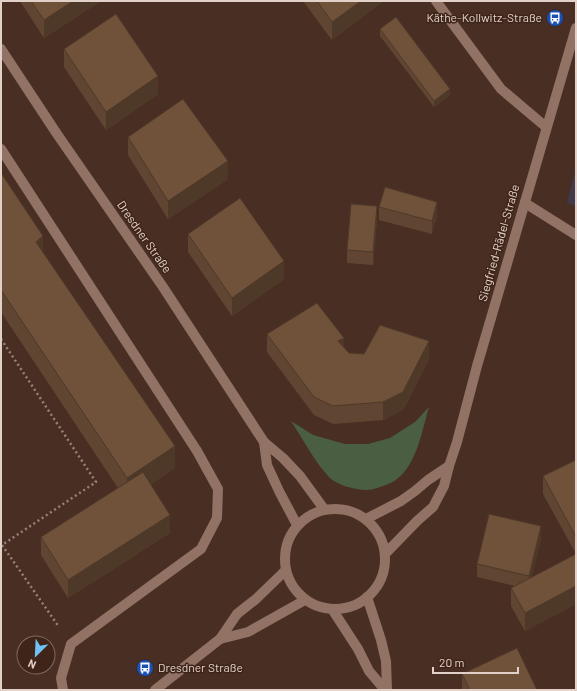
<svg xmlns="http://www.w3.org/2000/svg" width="577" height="691" font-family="Barlow,sans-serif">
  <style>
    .industrial { fill: #413a4b }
    .green { fill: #4a5f42 }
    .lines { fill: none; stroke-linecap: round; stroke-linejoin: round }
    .path { stroke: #988278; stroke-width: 2.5; stroke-dasharray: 2 3; stroke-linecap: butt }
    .minor { stroke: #917264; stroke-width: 10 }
    .wall { fill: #604632 }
    .shaded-wall { fill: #4e3929 }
    .building { fill: #70513a; stroke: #4e3929 }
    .labels { text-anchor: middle; stroke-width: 3; stroke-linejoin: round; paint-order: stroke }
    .poi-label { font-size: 12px; fill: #e2d1c9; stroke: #3f2519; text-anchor: end }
    .street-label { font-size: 12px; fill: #e2d1c9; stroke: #3f2519 }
  </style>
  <rect width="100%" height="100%" fill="#492f23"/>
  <polygon class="industrial" points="576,168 576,206 567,203"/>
  <path class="green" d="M429,407c-7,23 -12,57 -32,72 -5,4 -11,6 -17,8 -8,3 -14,4 -23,2 -10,-2 -21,-5 -28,-12 -15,-16 -26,-38 -38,-56l22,14 32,9h23l22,-6 25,-16z"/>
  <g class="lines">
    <polyline class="path" points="1,339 96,482 2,545 59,627"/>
    <g class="minor">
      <polyline points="436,1 501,89 546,127"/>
      <polyline points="1,49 57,134 163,287 264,442 283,458 300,476 324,509"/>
      <polyline points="1,149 197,451 218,489 217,518 201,549 71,644 61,678 63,690"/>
      <polyline points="525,203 576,235"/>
      <polyline points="264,442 267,465 279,491 297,525"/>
      <circle cx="335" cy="559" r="50"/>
      <polyline points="366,519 401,501 415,491 428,480 449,466"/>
      <polyline points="385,554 417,521 433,507 444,486 449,466 457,442 477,366 576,28"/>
      <polyline points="367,597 381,640 386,661 387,690"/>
      <polyline points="332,609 358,649 369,671 385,690"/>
      <polyline points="220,639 248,632 305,600"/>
      <polyline points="155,690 220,639 237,614 256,599 286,570"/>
    </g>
  </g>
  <g class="wall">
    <polygon points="20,1 101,1 44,38"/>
    <polygon points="303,1 381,1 381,3 332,40"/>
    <polygon points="380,29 450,95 434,107 380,36"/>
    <polygon points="64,49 158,94 106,130 64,67"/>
    <polygon points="128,137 228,179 168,219 128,155"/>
    <polygon points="1,173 43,253 175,468 151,484 170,533 68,598 41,555 41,537 118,488 1,312"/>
    <polygon points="379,207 437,215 432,234 379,220"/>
    <polygon points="377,219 373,265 347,263 347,250"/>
    <polygon points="188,234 284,279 232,316 188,252"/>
    <polygon points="267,334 344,347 349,353 429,359 403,410 383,420 333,424 314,415 267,352"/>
    <polygon points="576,460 576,604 525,631 511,606 511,588 515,586 477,577 477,564 541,539 531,578 576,554 543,494 543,476"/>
    <polygon points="462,674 537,690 462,690"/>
  </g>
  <g class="shaded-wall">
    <polygon points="73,1 101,1 44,38 44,20"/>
    <polygon points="361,1 381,1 381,3 332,40 332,22"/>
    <polygon points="158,76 158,94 106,130 106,112"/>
    <polygon points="450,89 450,95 434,107 434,101"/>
    <polygon points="228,161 228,179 168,219 168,201"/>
    <polygon points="437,202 437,215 432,234 432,221"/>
    <polygon points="377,206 377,219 373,265 373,252"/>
    <polygon points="43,236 43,258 36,242"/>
    <polygon points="284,261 284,279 232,316 232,298"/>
    <polygon points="344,338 344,356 338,341"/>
    <polygon points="429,341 429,359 403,410 383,420 383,402"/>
    <polygon points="175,446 175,468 127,500 127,478"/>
    <polygon points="170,515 170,533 68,598 68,580"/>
    <polygon points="541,526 541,539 529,589 529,576"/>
    <polygon points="576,586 576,604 525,631 525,613"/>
  </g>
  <g class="building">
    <polygon points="31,1 73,1 44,20"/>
    <polygon points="317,1 361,1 332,22"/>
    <polygon points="116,14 158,76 106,112 64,49"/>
    <polygon points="396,17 450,89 434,101 380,29"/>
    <polygon points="183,99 228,161 168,201 128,137"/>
    <polygon points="1,173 43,236 36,242 175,446 127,478 1,290"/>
    <polygon points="385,187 437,202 432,221 379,207"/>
    <polygon points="240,198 284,261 232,298 188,234"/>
    <polygon points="351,204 377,206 373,252 347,250"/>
    <polygon points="317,303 344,338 338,341 349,353 364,354 380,325 429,341 403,392 383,402 333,406 314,397 267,334"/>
    <polygon points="576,460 576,537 543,476"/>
    <polygon points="143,472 170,515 68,580 41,537"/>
    <polygon points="489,514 541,526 529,576 477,564"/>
    <polygon points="576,554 576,586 525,613 511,588"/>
    <polygon points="517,648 537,690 470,690 462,674"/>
  </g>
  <defs>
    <g id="bus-disc" transform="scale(0.9)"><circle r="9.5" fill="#1a4fb4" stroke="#3f2519"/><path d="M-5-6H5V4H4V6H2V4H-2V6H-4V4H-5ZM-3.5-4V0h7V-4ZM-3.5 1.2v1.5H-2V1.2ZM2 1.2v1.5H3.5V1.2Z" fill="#fff"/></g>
  </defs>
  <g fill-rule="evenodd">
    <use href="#bus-disc" x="555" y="18"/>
    <use href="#bus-disc" x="145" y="668"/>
  </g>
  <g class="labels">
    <g class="poi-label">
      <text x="542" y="22">Käthe-Kollwitz-Straße</text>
      <text x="158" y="672" text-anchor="start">Dresdner Straße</text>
    </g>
    <g class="street-label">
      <text transform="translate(144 237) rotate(55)" y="4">Dresdner Straße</text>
      <text transform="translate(499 243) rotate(-74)" y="4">Siegfried-Rädel-Straße</text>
    </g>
  </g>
  <rect width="577" height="691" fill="none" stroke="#e2d1c9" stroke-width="4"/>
  <g transform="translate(36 655) rotate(204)"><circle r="19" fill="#3f2519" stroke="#806a5f"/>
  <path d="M0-3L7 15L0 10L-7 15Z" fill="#72c1f5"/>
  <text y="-6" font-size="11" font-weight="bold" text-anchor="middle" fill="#e2d1c9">N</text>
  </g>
  <path d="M433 667v6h85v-6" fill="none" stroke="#e2d1c9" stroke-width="2"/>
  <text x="439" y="667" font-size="12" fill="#e2d1c9" stroke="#3f2519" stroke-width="3" paint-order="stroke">20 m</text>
</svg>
